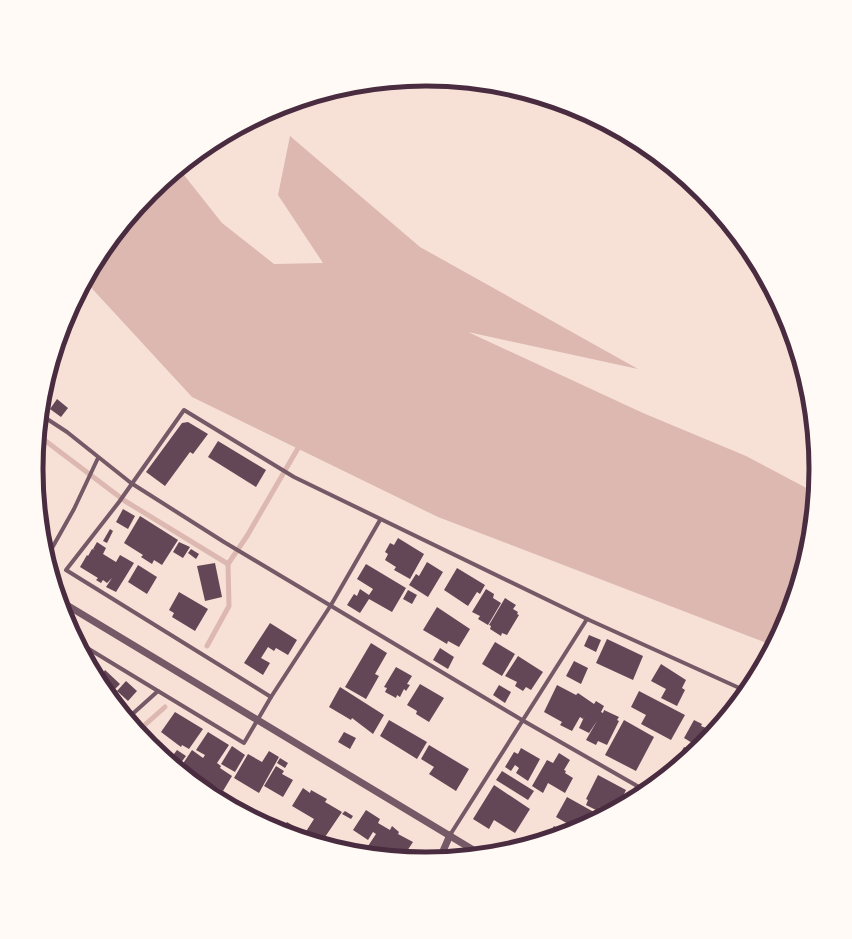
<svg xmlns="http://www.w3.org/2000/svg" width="852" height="939" font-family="'Varela Round',sans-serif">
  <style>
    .water { fill: #dcb8b0 }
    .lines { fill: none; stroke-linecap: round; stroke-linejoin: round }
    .stream { stroke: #dcb8b0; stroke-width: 5 }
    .building { fill: #644757 }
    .minor { stroke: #755966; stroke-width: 4 }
    .tertiary { stroke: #755966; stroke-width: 7 }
    .rim { fill: none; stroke: #4a2c40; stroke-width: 5 }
  </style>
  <rect width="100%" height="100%" fill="#f7e1d7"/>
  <polygon class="water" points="290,136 420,247 638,369 468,332 643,413 746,456 814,492 808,546 786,619 772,645 438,517 192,397 86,282 102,253 150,194 180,170 222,223 274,264 323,263 278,195"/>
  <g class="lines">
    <g class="stream">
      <polyline points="39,436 125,501 228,564"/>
      <polyline points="228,564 247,536 301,443"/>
      <polyline points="207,646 229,606 228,564"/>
      <polyline points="138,731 165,707"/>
    </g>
  </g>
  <g class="building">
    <polygon points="57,399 68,408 61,417 50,409"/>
    <polygon points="188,422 208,434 193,454 190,452 165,486 146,472 182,423"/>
    <polygon points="218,441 266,470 256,487 208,457"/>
    <polygon points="123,509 135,516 128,529 116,522"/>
    <polygon points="140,516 178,540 162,565 154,560 152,564 141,557 143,555 124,543"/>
    <polygon points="110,529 113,531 107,543 103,541"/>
    <polygon points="398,538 424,554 410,579 394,570 396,567 385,560 388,554 385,552 390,543 394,545"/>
    <polygon points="97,542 106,548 103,554 116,562 120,555 134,563 116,592 106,587 112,578 107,583 103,580 101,583 96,580 98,578 80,567 87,555 88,556 92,549 95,550 93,549"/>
    <polygon points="179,542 190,547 183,558 173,552"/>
    <polygon points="191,549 199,554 196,559 188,553"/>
    <polygon points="427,562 443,572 428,597 409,585 416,574 419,576"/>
    <polygon points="215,563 222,597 205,601 197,566"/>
    <polygon points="366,564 406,588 392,612 369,599 360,613 347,605 354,594 357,596 360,589 369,595 373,589 357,579"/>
    <polygon points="138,565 157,577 147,594 128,582"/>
    <polygon points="457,568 485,585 480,594 477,592 468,606 444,590"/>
    <polygon points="486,589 494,594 493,598 501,603 488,625 478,619 480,616 472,612"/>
    <polygon points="408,590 417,595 412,604 403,599"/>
    <polygon points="179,592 208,609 195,631 172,617 174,613 169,610"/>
    <polygon points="505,598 516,605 513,609 518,612 517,614 519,615 507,635 502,633 501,636 490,629 491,626 489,625"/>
    <polygon points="437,607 470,629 459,647 448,641 447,644 423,630"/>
    <polygon points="270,623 297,640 288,655 276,648 274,651 268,647 261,658 270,663 263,675 244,663"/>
    <polygon points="589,635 601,640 596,652 584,646"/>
    <polygon points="607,639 643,656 633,680 596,663"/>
    <polygon points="495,642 515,654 502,676 482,664"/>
    <polygon points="371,643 387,653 375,674 379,676 366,699 345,687"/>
    <polygon points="440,648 454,657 448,669 433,660"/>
    <polygon points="518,656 543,672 531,690 526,687 523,691 515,686 517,682 505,676"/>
    <polygon points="574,661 588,668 581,684 566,676"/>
    <polygon points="661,664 686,680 682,688 685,690 677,706 661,698 666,689 651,681"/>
    <polygon points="97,667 103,673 105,670 120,684 115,689 118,692 112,698 102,686 93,671"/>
    <polygon points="396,667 412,676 407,684 410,685 406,691 404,689 400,697 397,695 396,698 385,692 387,688 384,687"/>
    <polygon points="126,681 137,691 128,701 117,691"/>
    <polygon points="420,684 444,698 429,722 416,714 417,711 407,705"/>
    <polygon points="499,685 511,692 505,703 493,695"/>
    <polygon points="557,685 576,695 578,693 594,704 596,701 604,706 601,712 603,713 604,710 619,717 617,720 619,721 607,745 598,741 596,745 586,740 597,721 589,733 579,728 585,715 583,719 580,717 572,731 560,725 562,722 544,712"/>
    <polygon points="340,687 384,715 373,734 352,718 351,720 329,707"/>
    <polygon points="639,691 685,715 671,740 641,724 646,715 631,707"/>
    <polygon points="175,712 203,729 189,749 182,745 181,747 161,732"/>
    <polygon points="389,720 427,742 417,759 380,736"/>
    <polygon points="624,720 654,737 636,771 605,755"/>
    <polygon points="694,720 702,724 701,726 714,731 699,747 684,738"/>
    <polygon points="208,732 229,745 217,763 221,766 220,768 232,776 223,791 182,765 192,750 203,758 205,755 196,750"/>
    <polygon points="344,732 356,738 350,749 338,742"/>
    <polygon points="429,745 469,769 456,791 429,774 434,767 421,759"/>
    <polygon points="232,746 245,755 235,772 221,764"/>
    <polygon points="684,747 694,752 680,763 676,761"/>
    <polygon points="521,748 540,759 528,781 516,773 519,768 515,765 511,771 505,767 514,752 518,754"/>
    <polygon points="177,750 186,756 180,764 171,758"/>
    <polygon points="269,751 279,757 259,793 234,778 248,754 262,762"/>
    <polygon points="559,753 570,760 564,770 566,771 565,773 573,778 565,793 548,783 543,793 532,786 547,760 553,763"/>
    <polygon points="280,758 288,763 285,768 277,763"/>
    <polygon points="174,763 201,783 206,787 204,789"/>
    <polygon points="276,766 284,771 282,774 293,780 283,797 264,786"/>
    <polygon points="502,771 534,791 528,800 496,780"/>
    <polygon points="598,775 626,790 618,807 607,813 600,807 598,811 586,805 588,800 586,799"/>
    <polygon points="494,785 530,809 515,833 494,820 489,829 473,819"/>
    <polygon points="303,788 310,793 311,790 327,799 325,802 342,812 325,837 334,841 337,845 336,848 281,831 287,822 305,833 314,819 292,806"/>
    <polygon points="567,797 601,816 577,829 556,817"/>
    <polygon points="231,799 246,813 227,803"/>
    <polygon points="366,810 380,819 378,823 390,830 392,826 399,832 398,834 413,842 403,857 383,855 368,846 376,834 373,832 368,840 353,830"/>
    <polygon points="345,811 353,816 351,819 342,814"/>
    <polygon points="554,826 566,833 547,838"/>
  </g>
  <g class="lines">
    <g class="minor">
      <polyline points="41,415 67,432 131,483 224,542 522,720 646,791"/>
      <polyline points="47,557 74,509 98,458"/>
      <polyline points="79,643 158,691"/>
      <polyline points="271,697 331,605 380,520"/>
      <polyline points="128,718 158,691 244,743 271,697 66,570 119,502 184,410 294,477 587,619 746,691"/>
      <polyline points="450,835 587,619"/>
    </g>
    <g class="tertiary">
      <polyline points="60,601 480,854"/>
      <polyline points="440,858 450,835"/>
    </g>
  </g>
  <path d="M0 0H852V939H0ZM43 469a383 383 0 1 1 766 0a383 383 0 1 1-766 0Z" fill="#fffaf5" fill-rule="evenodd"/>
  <path class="rim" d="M43 469a383 383 0 1 1 766 0a383 383 0 1 1-766 0Z"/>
</svg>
